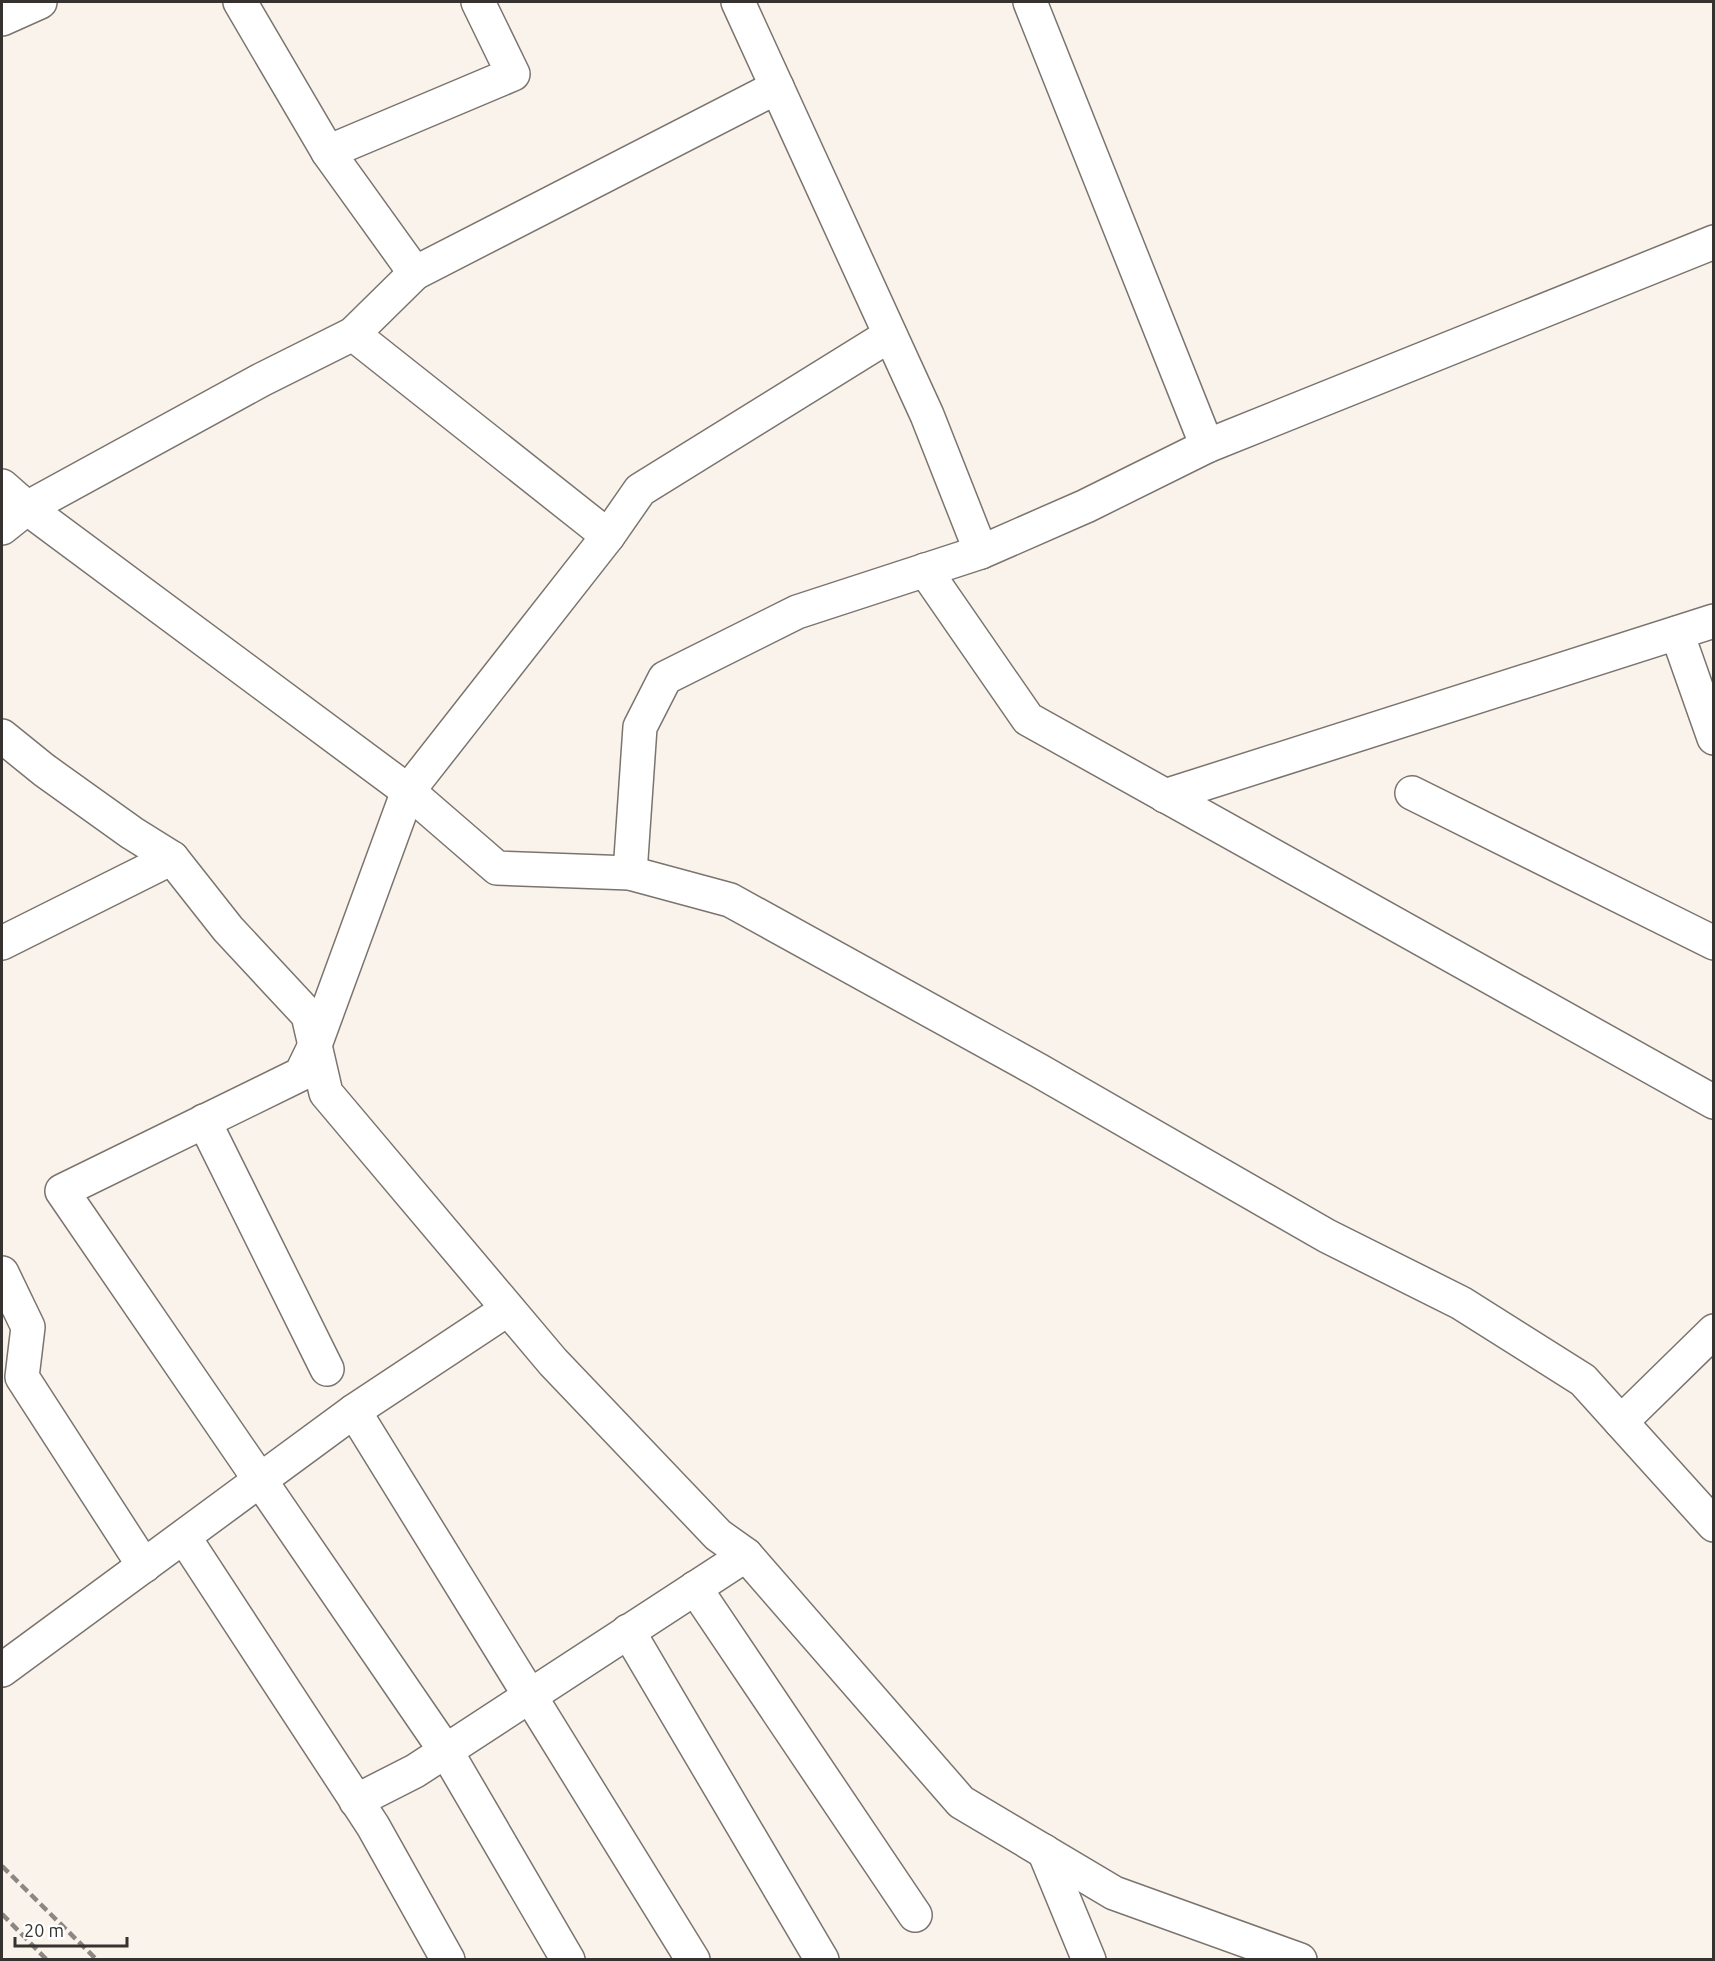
<svg xmlns="http://www.w3.org/2000/svg" width="1715" height="1961" font-family="Ubuntu,sans-serif">
  <style>
    .lines { fill: none; stroke-linecap: round; stroke-linejoin: round }
    .minor-casing { stroke: #7b746e; stroke-width: 36 }
    .minor { stroke: #fff; stroke-width: 33 }
    .rail { stroke: #8c8782; stroke-width: 4.5; stroke-dasharray: 9 4.5; stroke-linecap: butt }
  </style>
  <rect width="100%" height="100%" fill="#faf3ec"/>
  <g class="lines">
    <g class="minor-casing">
      <g id="minor">
        <polyline points="240,2 328,152 415,273"/>
        <polyline points="738,2 927,415 981,552"/>
        <polyline points="1030,2 1207,446"/>
        <polyline points="2,19 40,2"/>
        <polyline points="328,152 513,74 478,2"/>
        <polyline points="353,334 608,536 408,791 315,1045 301,1074 62,1191 449,1756 568,1960"/>
        <polyline points="2,486 27,508 408,791 497,868 630,873 730,900 1038,1070 1327,1236 1461,1303 1583,1380 1714,1525"/>
        <polyline points="2,528 27,508 261,380 353,334 415,273 777,87"/>
        <polyline points="608,536 640,490 890,335"/>
        <polyline points="925,570 1028,719 1714,1102"/>
        <polyline points="1677,633 1714,738"/>
        <polyline points="2,736 44,770 132,833 172,858 228,929 308,1015 326,1093 553,1362 718,1535 746,1555 961,1802 1114,1893 1300,1960"/>
        <polyline points="1412,793 1714,943"/>
        <polyline points="1165,796 1714,621"/>
        <polyline points="630,873 640,727 665,678 797,612 981,552 1086,506 1207,446 1714,242"/>
        <polyline points="2,943 172,858"/>
        <polyline points="204,1121 327,1369"/>
        <polyline points="2,1273 28,1327 22,1377 144,1566"/>
        <polyline points="354,1411 693,1960"/>
        <polyline points="1621,1422 1714,1331"/>
        <polyline points="184,1537 373,1826 448,1960"/>
        <polyline points="695,1588 915,1915"/>
        <polyline points="628,1631 822,1960"/>
        <polyline points="2,1670 354,1411 508,1309"/>
        <polyline points="356,1801 415,1771 746,1555"/>
        <polyline points="1044,1851 1089,1960"/>
      </g>
    </g>
    <use href="#minor" class="minor"/>
    <g class="rail">
      <polyline points="2,1866 97,1960"/>
      <polyline points="2,1914 47,1960"/>
    </g>
  </g>
  <rect width="1715" height="1961" fill="none" stroke="#35322f" stroke-width="6"/>
  <path d="M15 1937v9h112v-9" fill="none" stroke="#35322f" stroke-width="3"/>
  <text x="24" y="1937" font-size="18" fill="#35322f" stroke="#ffffff" stroke-width="4.5" paint-order="stroke">20 m</text>
</svg>
